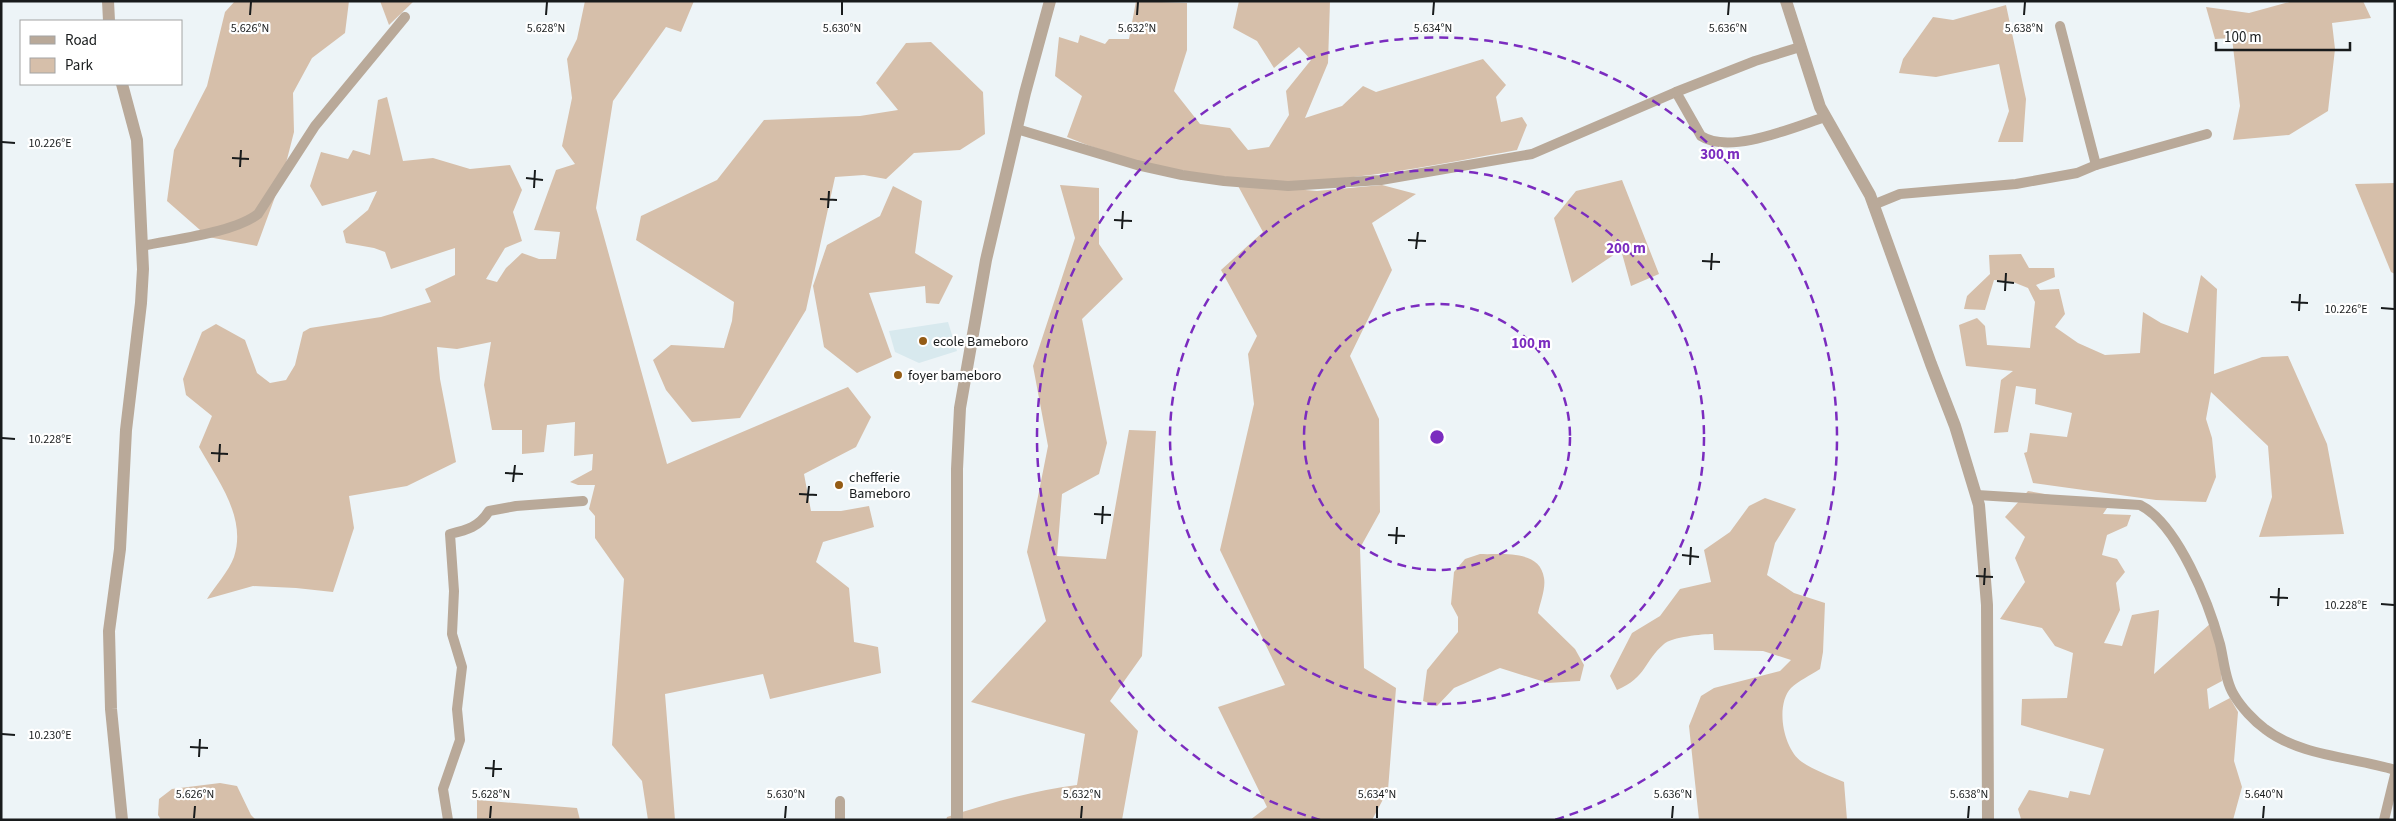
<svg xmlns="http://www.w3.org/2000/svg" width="2396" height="821" font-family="'Source Sans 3',sans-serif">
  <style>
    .built { fill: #d8e9ee }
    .green { fill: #d6bfaa }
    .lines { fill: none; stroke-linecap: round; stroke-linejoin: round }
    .minor { stroke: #b9a999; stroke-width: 10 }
    .tertiary { stroke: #b9a999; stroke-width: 12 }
    .ticks { fill: none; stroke: #181b1c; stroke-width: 2 }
    .ring { fill: none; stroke: #7b2cbf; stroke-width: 2.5; stroke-dasharray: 9 6 }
    .poi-dot { fill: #945c15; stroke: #fff; stroke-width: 2 }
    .labels { text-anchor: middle; stroke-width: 4.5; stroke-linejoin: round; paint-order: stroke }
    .poi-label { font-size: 14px; fill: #181b1c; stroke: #fff; text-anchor: start }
    .ticks-label { font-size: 12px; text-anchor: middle; fill: #181b1c; stroke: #fff; stroke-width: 4.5; stroke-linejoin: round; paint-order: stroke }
    .centre { fill: #7b2cbf; stroke: #fff; stroke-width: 2.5 }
    .ring-label { font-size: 15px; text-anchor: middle; font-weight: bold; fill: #7b2cbf; stroke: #fff; stroke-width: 4.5; stroke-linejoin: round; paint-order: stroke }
  </style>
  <rect width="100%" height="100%" fill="#edf4f7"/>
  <polygon class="built" points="948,322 957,351 919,363 895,352 889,331"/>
  <g class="green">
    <polygon points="235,1 349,1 345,33 312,58 293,93 294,132 283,175 257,246 208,237 167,201 174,150 207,86 225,12"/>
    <polygon points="380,1 414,1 389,25"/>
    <path d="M585,1h109l-13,31 -15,-5 -53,74 -17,107 71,256 181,-77 23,30 -15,30 -52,27 7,37h30l28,-5 5,21 -51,15 -7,20 33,26 5,54 24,5 3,26 -111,26 -7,-25 -98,20 10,126h-27l-6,-39 -30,-36 12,-166 -29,-41v-22l-6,-7 6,-24h-17l-8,-3 22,-12 1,-16 -19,2 1,-34 -28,3 -3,27 -22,2v-24h-30l-8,-45 7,-43 -34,7 -20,-2 3,32 16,83 -49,24 -58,10 5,32 -21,64 -37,-4 -43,-2 -46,13c8,-13 22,-28 27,-42 13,-40 -17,-78 -35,-110l13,-31 -26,-21 -3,-16 19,-47 14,-8 29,16 12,33 13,10 16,-3 9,-15 8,-33 7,-4 71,-11 50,-15 -6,-13 30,-14v-27l-64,21 -6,-17 -11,-4 -28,-5 -3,-12 25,-21 9,-19 -55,15 -12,-20 11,-34 27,7 5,-9 17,5 8,-55 9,-3 16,64 30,-3 37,11 40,-4 12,25 -9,22 9,29 -17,7 -19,31 11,3 9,-14 16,-15 17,6h17l4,-27 -26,-2 22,-60 19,-6 -13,-18 10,-48 -5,-39 10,-20z"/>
    <path d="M1136,1l51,2v47l-13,41 26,33 30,4 18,22 21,-3 20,-32 -3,-24 25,-31 -12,-13 -25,21 -17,-27 -24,-13 6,-27h91l-2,62 -23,55 37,-12 21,-20 13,6 107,-33 23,26 -10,12 5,25 21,-5 5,8 -10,25c-77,14 -154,30 -232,32 -13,1 -26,-2 -38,-3 -61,-5 -123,-18 -180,-42l15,-41 -27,-20 4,-39 19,6 2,-8 25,9 4,-5h20z"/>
    <polygon points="2293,1 2363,1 2371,18 2332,23 2335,49 2328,111 2289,135 2233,140 2240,106 2232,38 2215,39 2206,7 2249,13"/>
    <polygon points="2006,5 2026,99 2023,142 1998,142 2009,111 1999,64 1936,77 1899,73 1903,59 1933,17 1953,20"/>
    <polygon points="931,42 983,92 985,134 960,150 914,153 886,179 864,175 835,177 806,310 740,418 692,422 666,390 653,360 671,345 724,348 732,321 734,302 636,240 641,216 717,180 764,120 860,116 898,110 876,83 906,43"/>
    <polygon points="1622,180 1659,274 1631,286 1621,250 1572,283 1554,218 1576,191"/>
    <polygon points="2395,183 2395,274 2391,272 2355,184"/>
    <polygon points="1237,184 1317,191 1382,185 1416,194 1372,223 1392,270 1350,356 1379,419 1380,512 1360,548 1364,668 1396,688 1388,790 1372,820 1250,820 1267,807 1218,707 1285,685 1220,550 1254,404 1248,354 1257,336 1221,270 1263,232"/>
    <path d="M1060,185l39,3v56l24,35 -41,40 25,124 -8,31 -37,20 -5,62 49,3 23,-129 27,1 -14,225 -32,45 28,30 -16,89h-176l1,-3c43,-14 85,-26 130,-32l8,-51 -114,-32 75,-81 -19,-69 21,-106 -15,-80 42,-128z"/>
    <polygon points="893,186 922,201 915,253 953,276 939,304 926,303 925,286 869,293 892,357 857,373 824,347 813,286 827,245 880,216"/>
    <polygon points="2021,254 2029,268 2054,268 2055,277 2036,285 2040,290 2059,289 2065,314 2055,327 2078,343 2105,355 2140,353 2143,312 2161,323 2188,333 2201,275 2217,289 2214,374 2262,357 2288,356 2327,444 2344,534 2259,537 2272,497 2268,446 2211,392 2206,419 2212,438 2216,477 2206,502 2156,500 2033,483 2024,453 2027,452 2030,433 2067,437 2072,413 2035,404 2036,389 2016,386 2008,432 1994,433 2001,380 2013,371 1966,366 1959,325 1977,318 1985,326 1987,345 2030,348 2035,302 2028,288 2013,282 1994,280 1985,310 1964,309 1967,296 1990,274 1989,255"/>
    <polygon points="2028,491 2068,498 2107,508 2103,514 2131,515 2127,526 2107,535 2102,555 2117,559 2125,572 2116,583 2120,610 2104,643 2122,646 2132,615 2159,610 2154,674 2211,623 2219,657 2222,681 2207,689 2209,709 2230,698 2238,712 2234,761 2242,787 2233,820 2021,819 2018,809 2029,790 2068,798 2070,791 2090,795 2104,749 2021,725 2022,699 2067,698 2073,653 2055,646 2042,628 2000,619 2025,582 2015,558 2025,537 2005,517"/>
    <path d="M1765,498l31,11 -21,34 -8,32 27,18 31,10 -2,49 -3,17c-9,6 -22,12 -29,19 -16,17 -8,61 11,74 12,8 28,14 42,20l3,38h-148l-10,-94 12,-30 13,-8 66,-17 11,-11 -28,-9 -49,-1 -1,-16c-11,0 -41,3 -49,10 -20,17 -17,33 -47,46l-7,-14 22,-43 28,-17 20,-27 31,-7 -7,-32 26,-18 19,-26z"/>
    <path d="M1480,554c22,1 60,-5 64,24 2,10 -4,25 -6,35l37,36 9,16 -4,16 -32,2 -48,-15 -46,20 -17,18 -14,-5 4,-31 31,-38v-15l-7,-13 3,-32 11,-13z"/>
    <polygon points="220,783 237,786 251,815 256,820 161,820 158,815 159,799 172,789"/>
    <polygon points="477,800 577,808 580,820 477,820"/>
  </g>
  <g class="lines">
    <g class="minor">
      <polyline points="2060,26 2096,165"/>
      <path d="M1676,92l25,44c29,19 93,-9 124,-19"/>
      <polyline points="1017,129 1137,165 1182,175 1224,181 1288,186 1381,180 1532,154 1676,92 1755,61 1800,47"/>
      <polyline points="1873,205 1900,194 2016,184 2077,173 2096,165 2207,134"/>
      <path d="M142,246c32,-7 92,-13 116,-32l57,-88 90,-109"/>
      <path d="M1977,495l163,10c38,19 69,99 80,139 4,16 5,37 14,51 7,12 20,26 31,34 35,27 88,28 130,41"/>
      <path d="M448,820l-5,-31 17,-49 -3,-31 5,-42 -10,-33 2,-43 -4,-57c17,-4 29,-7 39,-23l27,-5 67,-5"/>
      <polyline points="840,820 840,801"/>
      <polyline points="2384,820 2395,775"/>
    </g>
    <g class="tertiary">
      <polyline points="108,1 109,21"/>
      <polyline points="1786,1 1820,107 1870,195 1878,217 1931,364 1955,426 1979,505 1987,605 1988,820"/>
      <polyline points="122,84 137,140 143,269 141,303 126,430 120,549 109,631 111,709 122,820"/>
      <polyline points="957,820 957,469 960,408 986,260 1025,93 1050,1"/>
    </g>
  </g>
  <path class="ticks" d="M250,15l1,-13M546,15l1,-13M842,15v-13M1137,15l1,-13M1433,15l1,-13M1728,15l1,-13M2024,15l1,-13M2,142l13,1M232,158l17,1M240,167l1,-17M526,178l17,2M534,188l1,-18M820,199l17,1M828,208l1,-17M1114,220l18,1M1122,229l1,-18M1408,240l18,1M1416,249l2,-17M1702,261l18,1M1711,270l1,-17M1997,281l17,2M2005,291l1,-18M2291,302l17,1M2381,308l13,1M2299,311l1,-17M2,438l13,1M211,453l17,1M219,462l1,-18M505,473l18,1M513,482l2,-17M799,494l18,1M807,503l2,-17M1094,514l17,1M1102,524l1,-18M1388,535l17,1M1396,544l1,-17M1682,555l17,2M1690,565l1,-18M1976,576l17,1M1984,585l1,-17M2270,597l18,1M2381,604l13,1M2278,606l1,-18M2,734l13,1M190,747l18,1M199,757l1,-18M485,768l17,1M493,777l1,-17M194,818l1,-12M490,818l1,-12M785,818l1,-12M1081,818l1,-12M1377,818v-12M1672,818l1,-12M1968,818l1,-12M2263,818l1,-12"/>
  <g class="ring">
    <circle cx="1437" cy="437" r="133"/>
    <circle cx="1437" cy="437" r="267"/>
    <path d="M1320 820A400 400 0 1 1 1554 820"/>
  </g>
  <g class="poi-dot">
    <circle cx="923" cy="341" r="5"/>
    <circle cx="898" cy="375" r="5"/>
    <circle cx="839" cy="485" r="5"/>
  </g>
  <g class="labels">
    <g class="poi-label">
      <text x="933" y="346">ecole Bameboro</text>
      <text x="908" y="380">foyer bameboro</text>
      <text x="849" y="482">chefferie<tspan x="849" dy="16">Bameboro</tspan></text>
    </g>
  </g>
  <g class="ticks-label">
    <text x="250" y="32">5.626°N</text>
    <text x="546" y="32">5.628°N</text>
    <text x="842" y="32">5.630°N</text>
    <text x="1137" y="32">5.632°N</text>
    <text x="1433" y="32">5.634°N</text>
    <text x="1728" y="32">5.636°N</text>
    <text x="2024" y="32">5.638°N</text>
    <text x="50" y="147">10.226°E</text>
    <text x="2346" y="313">10.226°E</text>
    <text x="50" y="443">10.228°E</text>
    <text x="2346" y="609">10.228°E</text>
    <text x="50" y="739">10.230°E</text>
    <text x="195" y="798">5.626°N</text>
    <text x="491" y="798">5.628°N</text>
    <text x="786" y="798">5.630°N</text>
    <text x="1082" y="798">5.632°N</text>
    <text x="1377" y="798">5.634°N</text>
    <text x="1673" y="798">5.636°N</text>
    <text x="1969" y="798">5.638°N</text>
    <text x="2264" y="798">5.640°N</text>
  </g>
  <circle cx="1437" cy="437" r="8" class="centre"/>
  <g class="ring-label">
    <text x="1720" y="159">300 m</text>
    <text x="1626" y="253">200 m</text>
    <text x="1531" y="348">100 m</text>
  </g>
  <rect width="2396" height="821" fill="none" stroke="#181b1c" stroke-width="5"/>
  <rect x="20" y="20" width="162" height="65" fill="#ffffff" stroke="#a3a4a4"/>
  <rect x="30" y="36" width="25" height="8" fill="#b9a999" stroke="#a3a4a4"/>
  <text x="65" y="45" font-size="15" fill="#181b1c">Road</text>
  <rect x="30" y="58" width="25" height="15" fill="#d6bfaa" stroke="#a3a4a4"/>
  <text x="65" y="70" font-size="15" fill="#181b1c">Park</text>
  <path d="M2216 42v8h134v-8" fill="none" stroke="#181b1c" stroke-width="2.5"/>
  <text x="2224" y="42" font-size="15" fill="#181b1c" stroke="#ffffff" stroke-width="4" paint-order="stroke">100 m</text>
</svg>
